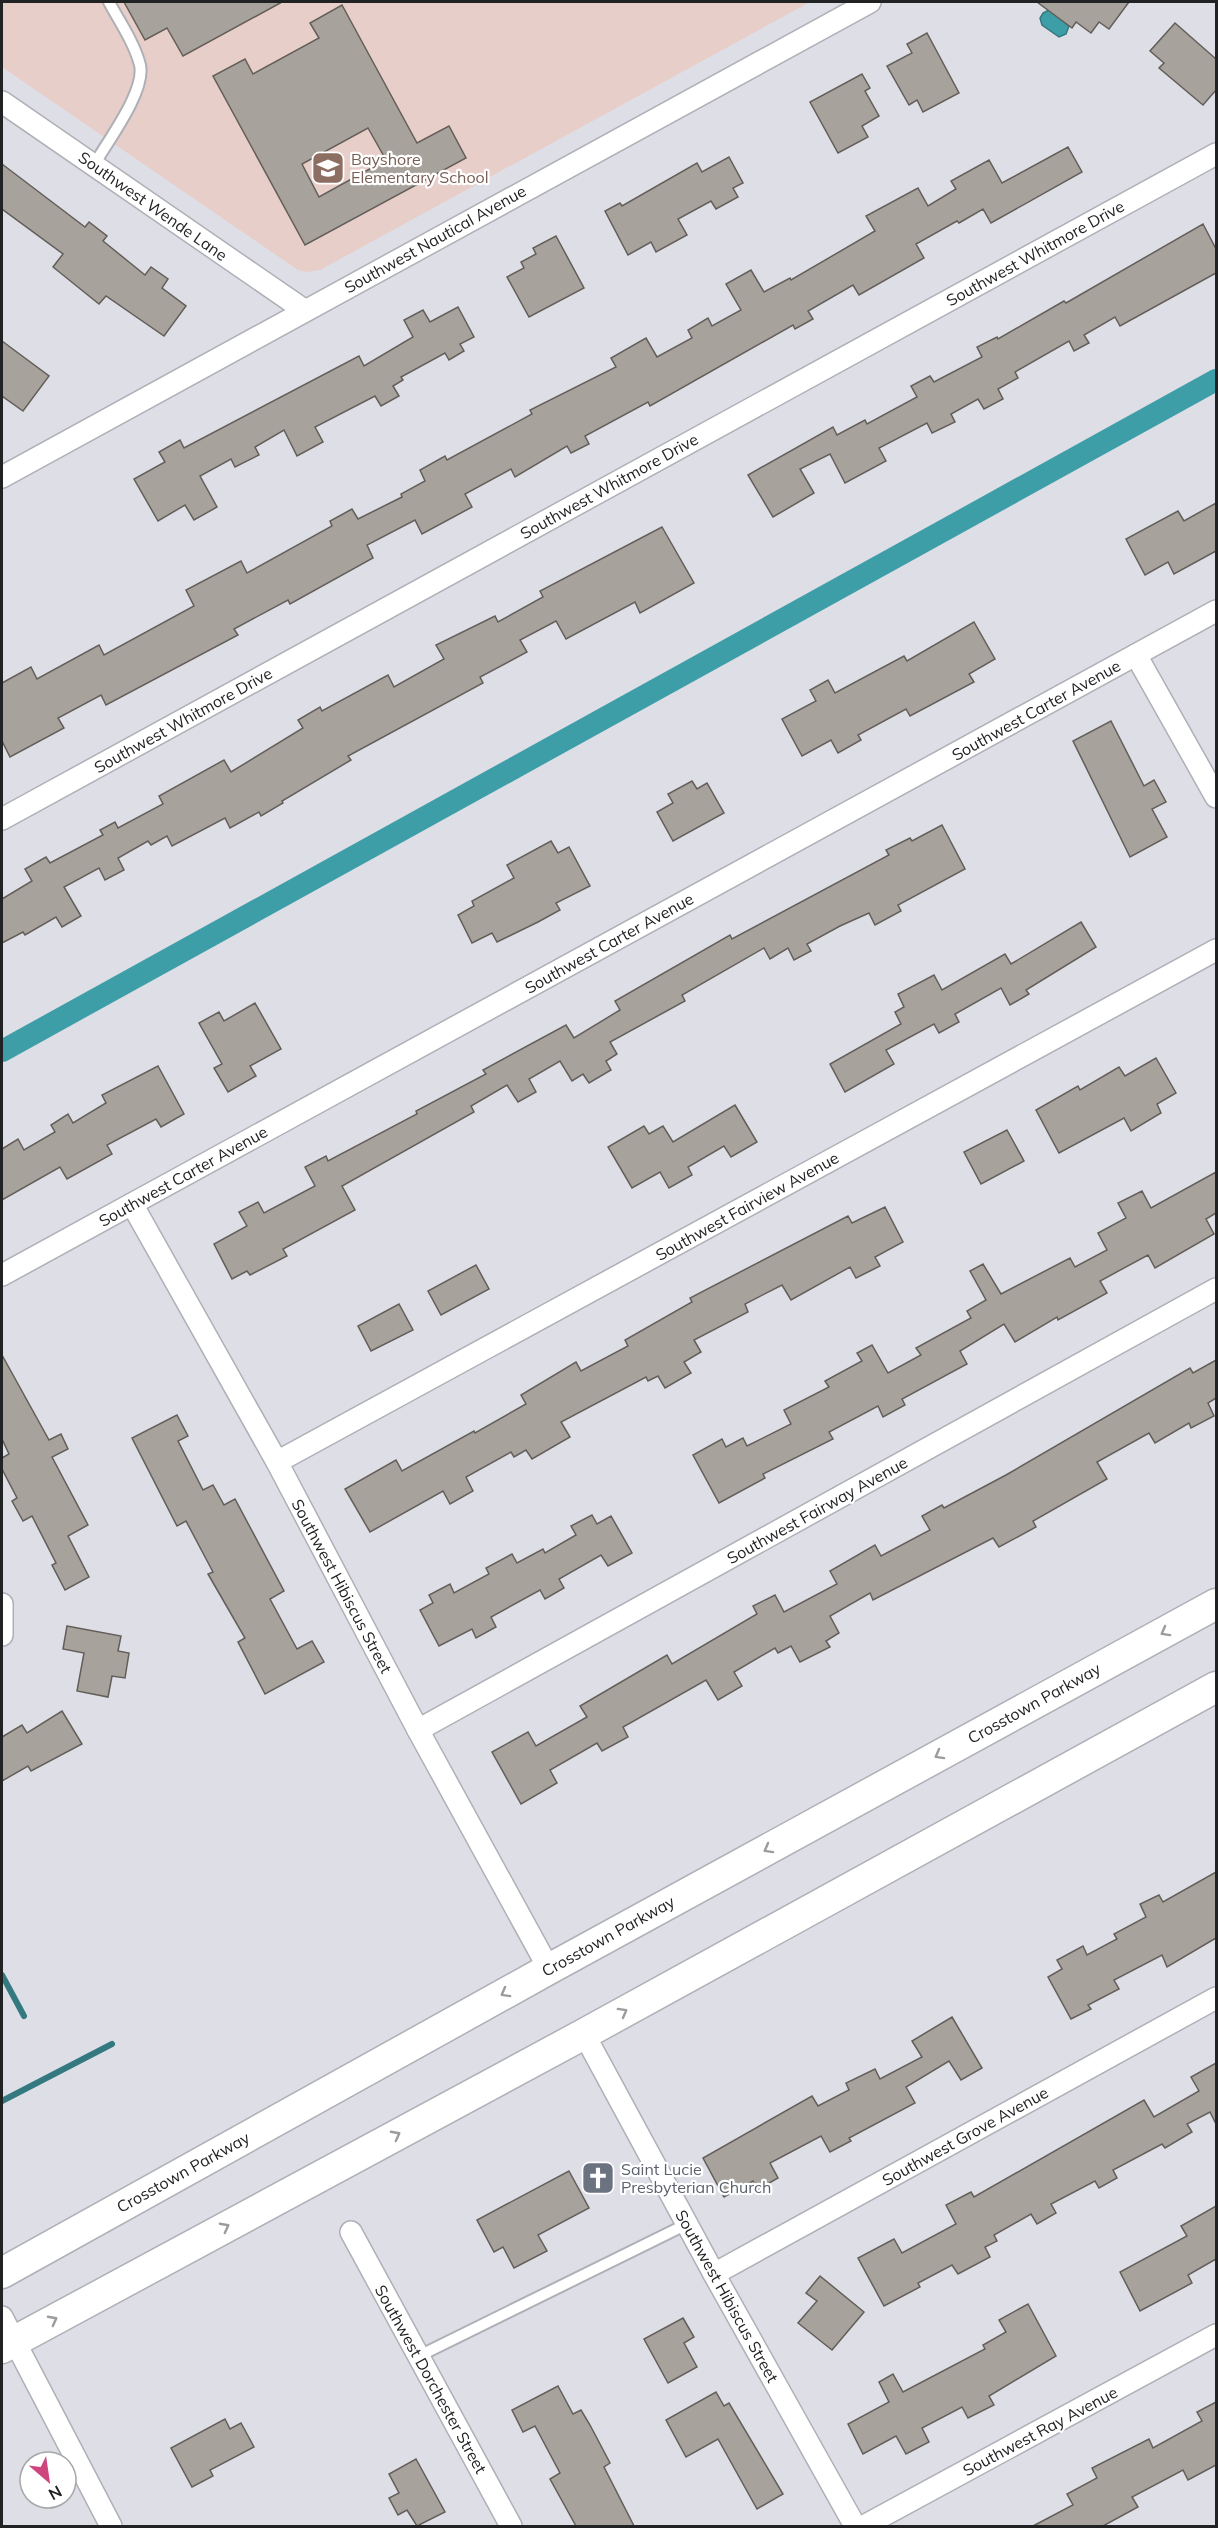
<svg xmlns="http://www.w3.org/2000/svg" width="1218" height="2528" font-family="Mulish,sans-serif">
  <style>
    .education { fill: #e8cec9 }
    .water { fill: #3d9ea8; stroke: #357980; stroke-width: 1.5 }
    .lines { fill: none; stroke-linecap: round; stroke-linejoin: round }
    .stream { stroke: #357980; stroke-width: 6 }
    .canal { stroke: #3d9ea8; stroke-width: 22 }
    .building { fill: #a7a29c; stroke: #635e59; stroke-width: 1.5; fill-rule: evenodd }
    .lane-casing { stroke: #afb0b7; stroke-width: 14 }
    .street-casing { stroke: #afb0b7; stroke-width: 24 }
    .secondary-casing { stroke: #afb0b7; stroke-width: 33 }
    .lane { stroke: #fff; stroke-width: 10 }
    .street { stroke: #fff; stroke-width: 21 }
    .secondary { stroke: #fff; stroke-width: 30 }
    .oneway { stroke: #9b9c9c }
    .labels { text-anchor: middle; stroke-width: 4.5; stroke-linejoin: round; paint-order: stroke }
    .education-label { font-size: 16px; fill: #785e54; stroke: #fff; text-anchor: start }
    .street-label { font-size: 16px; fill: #212224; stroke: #fff }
    .worship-label { font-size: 16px; fill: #5b616d; stroke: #fff; text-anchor: start }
  </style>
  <rect width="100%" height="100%" fill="#dedee6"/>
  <polygon class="education" points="2,2 810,2 320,270 307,272 298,270 2,67"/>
  <polygon class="water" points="1049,10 1069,26 1066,34 1059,37 1042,25 1040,18 1043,13"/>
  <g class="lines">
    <g class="stream">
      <polyline points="2,1975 24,2016"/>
      <polyline points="2,2101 112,2044"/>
    </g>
    <polyline class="canal" points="2,1051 1216,380"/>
  </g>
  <g class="building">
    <polygon points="124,2 282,2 183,56 167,28 145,40"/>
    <polygon points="1037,2 1129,2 1109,29 1099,22 1091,33 1076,22 1072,28"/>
    <path d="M342,5l75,138 32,-17 17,32 -161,87 -92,-169 32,-17 8,15 66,-36 -9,-15zM368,128l18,32 -67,37 -17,-33z"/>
    <polygon points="1175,23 1216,59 1216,90 1203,105 1159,68 1164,63 1150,51"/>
    <polygon points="927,33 959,93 923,112 917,100 909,105 887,66 912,53 907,44"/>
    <polygon points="862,74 870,88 865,91 879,116 862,126 868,137 838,153 810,102"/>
    <polygon points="1068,147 1082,172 991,223 983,209 959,223 957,221 916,244 924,258 859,295 853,285 808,311 813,319 795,329 793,325 650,406 648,402 585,436 589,444 571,453 567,446 515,477 511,469 465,494 472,507 422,534 415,520 367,545 373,558 290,604 288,600 234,629 238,635 106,705 101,695 58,718 64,728 10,757 2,741 2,683 31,667 37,679 99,645 104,655 194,606 186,590 241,561 247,573 332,526 330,521 352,509 358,519 402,497 401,494 425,481 420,470 445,456 447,460 532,414 530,410 616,367 611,358 646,338 657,357 692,338 688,330 708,318 712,326 741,310 726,284 751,270 764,292 790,278 791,280 875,231 866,216 918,188 928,206 956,189 951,181 989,160 1002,183"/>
    <polygon points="729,157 743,183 733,188 738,197 716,209 711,201 678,219 687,235 656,252 651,242 628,255 605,211 620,203 622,206 697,163 702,172"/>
    <polygon points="2,164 85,227 89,222 107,236 103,241 145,275 151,267 168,279 162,288 186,306 164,336 106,296 99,304 53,267 63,254 2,209"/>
    <polygon points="1203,224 1216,249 1216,273 1120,326 1115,317 1084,335 1089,343 1074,351 1069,341 1015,372 1018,378 998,389 1003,399 984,409 978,399 951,414 955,422 932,433 927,423 879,448 886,461 845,483 830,454 800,469 814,493 773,517 748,475 833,427 837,435 865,420 867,424 917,397 911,386 930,376 934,382 982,357 977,347 997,337 998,339 1064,301 1066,303"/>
    <polygon points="556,236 584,288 529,317 507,277 524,268 521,262 536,254 533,248"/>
    <polygon points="458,307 474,337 460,344 464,351 449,360 445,353 401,377 403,380 393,386 399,396 381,406 375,396 315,427 323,442 297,456 284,430 255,447 259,455 235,467 231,459 200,476 217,507 194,520 185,505 158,521 134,479 165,462 159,452 180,440 184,448 359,356 364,366 413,337 404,320 423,310 430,322"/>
    <polygon points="2,341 49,376 23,411 2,396"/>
    <polygon points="1216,503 1216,551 1174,574 1168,562 1145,575 1126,539 1178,511 1184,521"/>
    <polygon points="662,527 694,583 640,613 635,602 566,639 556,621 520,640 527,652 480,677 483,683 348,756 351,760 282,801 283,803 261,816 259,812 230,828 225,818 172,846 167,836 151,845 148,841 118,858 124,870 105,880 99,868 64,887 81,916 62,927 56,917 25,935 23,932 2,943 2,899 32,881 25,869 46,857 50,863 103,835 100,830 115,822 118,828 163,804 159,796 224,760 231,772 303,728 298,720 320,707 322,711 388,675 394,687 444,659 436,645 495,616 498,622 543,597 540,591"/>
    <polygon points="974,622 995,659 969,674 974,682 910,716 906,709 858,735 861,740 838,753 831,740 802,756 782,719 816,701 810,690 828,680 835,693 904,656 907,661"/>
    <polygon points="1111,721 1144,786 1154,780 1166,802 1152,809 1167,837 1130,857 1073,741"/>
    <polygon points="692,781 697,789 707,783 724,813 673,841 657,812 673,803 668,794"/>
    <polygon points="942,825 965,869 898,905 901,911 875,925 869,913 840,926 807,944 811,951 794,960 788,948 770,959 764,948 682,995 685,1001 610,1042 617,1054 606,1061 611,1070 589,1083 583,1074 572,1081 560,1061 529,1079 536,1092 518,1102 507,1085 471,1106 474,1112 342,1186 355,1210 283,1249 287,1256 250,1275 247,1271 232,1279 214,1244 247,1226 239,1212 258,1202 264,1213 315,1186 305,1167 326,1156 328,1161 417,1114 416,1111 486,1074 483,1070 566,1025 574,1038 620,1010 615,1001 730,935 732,939 889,855 886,850 910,838 912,841"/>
    <polygon points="551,841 558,853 569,847 590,886 556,903 560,910 538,922 497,942 492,933 472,943 458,915 474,906 472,901 514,878 507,865"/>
    <polygon points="1081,922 1096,947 1026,990 1029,994 1010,1005 1001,988 955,1014 959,1022 939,1033 934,1024 886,1050 894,1064 845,1092 830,1064 901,1024 895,1012 904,1007 898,994 934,975 942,990 1005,954 1011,964"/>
    <polygon points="255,1003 281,1049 250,1066 256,1076 228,1092 214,1068 222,1064 199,1023 219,1012 224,1021"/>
    <polygon points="1156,1058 1176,1093 1157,1104 1161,1113 1131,1131 1124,1118 1059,1153 1036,1110 1078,1086 1080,1090 1119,1067 1125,1076"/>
    <polygon points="158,1066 184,1114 161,1127 156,1119 107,1145 112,1154 67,1179 60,1167 2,1200 2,1149 18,1139 24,1150 55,1132 51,1125 68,1114 73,1123 106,1103 102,1095"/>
    <polygon points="735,1105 757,1142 731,1157 724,1146 688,1167 692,1175 669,1188 660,1172 632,1188 608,1147 644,1126 649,1134 663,1126 673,1142"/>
    <polygon points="1007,1130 1024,1161 981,1184 964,1152"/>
    <polygon points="1216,1172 1216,1213 1206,1219 1214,1234 1155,1268 1148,1255 1100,1281 1107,1293 1058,1320 1057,1317 1015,1342 1004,1324 960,1351 967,1364 902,1399 905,1405 883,1417 878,1406 829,1432 833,1439 763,1474 765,1478 719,1503 693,1455 722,1439 726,1447 743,1438 747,1446 791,1424 784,1410 829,1387 825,1381 862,1361 857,1353 872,1345 888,1373 921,1355 916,1348 971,1318 967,1311 986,1300 970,1271 983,1264 1001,1294 1070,1258 1075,1267 1107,1250 1098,1233 1126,1218 1118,1203 1142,1191 1151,1208"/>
    <polygon points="885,1207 903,1242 875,1257 880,1266 856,1278 850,1267 791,1300 782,1285 745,1304 748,1312 694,1340 701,1352 684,1362 691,1373 665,1388 658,1376 648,1381 646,1377 561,1422 570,1437 532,1459 526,1450 514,1457 511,1452 466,1477 473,1491 450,1504 443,1491 370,1532 345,1489 396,1460 402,1471 474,1431 475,1433 526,1404 521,1395 576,1362 581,1371 628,1346 625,1340 692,1302 690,1298 848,1216 852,1223"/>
    <polygon points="476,1265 489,1289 441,1315 428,1291"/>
    <polygon points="399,1304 413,1330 371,1351 358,1326"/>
    <polygon points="2,1355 49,1440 61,1434 68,1449 52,1457 88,1525 68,1536 89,1577 65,1590 52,1565 56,1563 32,1516 23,1521 12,1501 17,1498 2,1469 2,1458 9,1454 2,1439"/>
    <polygon points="1216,1360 1216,1398 1208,1403 1214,1416 1191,1428 1189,1423 1155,1443 1149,1433 1097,1462 1107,1479 1033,1521 1036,1527 999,1547 993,1538 873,1600 870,1593 830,1616 839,1633 826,1641 830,1647 800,1662 791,1646 778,1653 775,1648 734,1672 742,1686 718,1700 706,1680 623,1727 628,1737 602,1751 597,1743 550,1770 557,1783 521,1804 492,1752 528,1732 536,1746 587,1717 580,1706 667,1655 672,1664 757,1614 753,1606 775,1595 784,1612 837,1584 830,1571 875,1545 881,1556 930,1530 922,1516 942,1505 944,1508 1006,1475 1190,1368 1193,1373"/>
    <polygon points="177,1415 188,1436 178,1441 203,1490 213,1485 224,1505 235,1499 284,1591 270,1599 297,1649 312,1641 324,1662 265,1694 238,1642 245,1638 208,1574 213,1572 186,1521 177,1526 132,1438"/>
    <polygon points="592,1515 597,1524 611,1516 632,1553 608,1566 601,1555 559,1579 564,1588 545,1599 540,1590 491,1617 496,1627 476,1638 472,1629 439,1646 420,1610 433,1603 429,1595 450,1584 454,1593 489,1574 486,1568 512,1554 517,1563 543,1549 545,1553 576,1535 571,1526"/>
    <polygon points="67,1626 121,1636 118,1651 129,1653 125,1678 112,1676 108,1697 77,1691 84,1653 63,1649"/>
    <polygon points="62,1711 82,1744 31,1771 28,1766 2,1781 2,1737 22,1725 27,1733"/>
    <polygon points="1216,1872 1216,1938 1167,1967 1162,1955 1114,1980 1119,1989 1088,2005 1091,2009 1071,2019 1048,1977 1062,1969 1057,1960 1083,1946 1087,1955 1117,1939 1114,1934 1146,1917 1140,1904 1159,1895 1163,1902"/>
    <polygon points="952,2017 982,2068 961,2080 949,2061 906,2087 915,2103 849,2138 851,2141 830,2152 821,2136 770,2163 778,2178 757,2190 753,2181 724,2197 703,2158 812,2096 818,2106 849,2090 846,2083 875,2069 880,2079 922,2057 912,2041"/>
    <polygon points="1216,2063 1216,2124 1210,2112 1187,2124 1192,2132 1165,2148 1162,2144 1113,2170 1117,2178 1099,2188 1095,2181 1051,2204 1056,2213 1037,2224 1031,2214 994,2235 997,2241 985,2247 990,2257 958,2274 952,2265 918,2283 920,2287 884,2306 858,2258 894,2239 902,2253 956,2224 946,2205 971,2192 974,2197 1144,2100 1154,2117 1199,2091 1191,2077"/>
    <polygon points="569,2171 589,2208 538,2235 547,2251 514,2268 503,2247 494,2252 477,2220"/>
    <polygon points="1216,2206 1216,2259 1188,2275 1192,2283 1140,2311 1120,2272 1187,2236 1181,2226"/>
    <polygon points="820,2276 864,2312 832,2350 798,2323 817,2301 806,2293"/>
    <polygon points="1028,2304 1056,2356 989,2396 994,2405 968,2418 962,2407 922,2428 929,2442 906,2454 896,2436 863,2454 848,2424 889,2402 879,2382 893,2374 903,2392 985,2349 983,2345 1006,2332 999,2320"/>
    <polygon points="683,2318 694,2337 684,2343 697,2367 668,2383 644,2339"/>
    <polygon points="558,2386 573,2414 581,2410 590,2425 610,2463 604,2467 634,2526 576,2526 550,2479 560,2473 535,2426 523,2432 512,2410"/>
    <polygon points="716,2392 724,2406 729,2403 783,2494 757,2509 718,2439 686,2457 666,2420"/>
    <polygon points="1216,2402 1216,2465 1188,2480 1183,2470 1132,2497 1138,2507 1103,2526 1033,2526 1073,2505 1067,2494 1097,2478 1092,2468 1149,2439 1153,2448 1202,2421 1197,2412"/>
    <polygon points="225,2419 230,2429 241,2423 254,2447 210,2470 213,2476 192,2487 171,2448"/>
    <polygon points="416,2459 445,2512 417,2526 407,2510 398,2515 389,2498 399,2493 389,2474"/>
  </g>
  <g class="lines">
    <g class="lane-casing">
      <g id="lane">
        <path d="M94,165c13,-23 52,-74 46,-100 -6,-23 -21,-44 -31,-63"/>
        <polyline points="419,2356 687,2224"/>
      </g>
    </g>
    <g class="street-casing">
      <g id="street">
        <polyline points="2,102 304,310"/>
        <polyline points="2,477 870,2"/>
        <polyline points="1136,655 1216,797"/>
        <polyline points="2,819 1216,154"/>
        <polyline points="132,1204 277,1462 418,1730 549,1969"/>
        <polyline points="2,1275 1216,611"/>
        <polyline points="277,1462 1216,950"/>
        <polyline points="2,1604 2,1635"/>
        <polyline points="418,1730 1216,1289"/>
        <polyline points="584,2034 714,2274 855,2526"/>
        <polyline points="351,2232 511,2526"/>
        <polyline points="714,2274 1216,1998"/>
        <polyline points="2,2317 111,2526"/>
        <polyline points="864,2526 1216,2335"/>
      </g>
    </g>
    <g class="secondary-casing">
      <g id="secondary">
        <polyline points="2,2273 549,1969 1216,1604"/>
        <polyline points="2,2348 584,2034 1216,1687"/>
      </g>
    </g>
    <use href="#lane" class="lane"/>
    <use href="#street" class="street"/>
    <use href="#secondary" class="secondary"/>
  </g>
  <defs><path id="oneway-chevron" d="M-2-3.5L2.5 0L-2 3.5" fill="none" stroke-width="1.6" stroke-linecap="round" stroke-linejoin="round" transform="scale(1.5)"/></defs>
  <g class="oneway">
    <use href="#oneway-chevron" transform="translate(1165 1632) rotate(151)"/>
    <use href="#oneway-chevron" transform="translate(939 1755) rotate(151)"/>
    <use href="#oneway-chevron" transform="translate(768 1849) rotate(151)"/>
    <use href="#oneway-chevron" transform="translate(505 1993) rotate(151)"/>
    <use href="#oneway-chevron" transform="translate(623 2012) rotate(-29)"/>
    <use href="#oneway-chevron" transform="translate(396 2135) rotate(-28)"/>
    <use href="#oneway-chevron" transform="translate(225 2227) rotate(-28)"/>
    <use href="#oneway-chevron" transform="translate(53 2320) rotate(-28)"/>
  </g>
  <defs>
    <g id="school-square" transform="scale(1.725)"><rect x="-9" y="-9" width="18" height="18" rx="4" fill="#8d6e63" stroke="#fff"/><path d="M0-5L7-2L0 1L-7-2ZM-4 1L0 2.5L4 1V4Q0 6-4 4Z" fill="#fff"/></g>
    <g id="church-square" transform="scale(1.725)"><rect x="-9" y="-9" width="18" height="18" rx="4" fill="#6b7280" stroke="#fff"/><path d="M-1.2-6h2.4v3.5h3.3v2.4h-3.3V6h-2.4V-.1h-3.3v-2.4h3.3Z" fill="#fff"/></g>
  </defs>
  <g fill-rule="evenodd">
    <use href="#school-square" x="328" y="168"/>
    <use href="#church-square" x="598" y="2178"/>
  </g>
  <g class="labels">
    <g class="education-label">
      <text x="351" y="165">Bayshore<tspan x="351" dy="18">Elementary School</tspan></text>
    </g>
    <g class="street-label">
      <text transform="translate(153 206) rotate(35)" y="6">Southwest Wende Lane</text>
      <text transform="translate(435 239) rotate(-29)" y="6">Southwest Nautical Avenue</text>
      <text transform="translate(1035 253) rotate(-29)" y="6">Southwest Whitmore Drive</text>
      <text transform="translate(609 486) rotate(-29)" y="6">Southwest Whitmore Drive</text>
      <text transform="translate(1036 710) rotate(-29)" y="6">Southwest Carter Avenue</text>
      <text transform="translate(183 720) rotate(-29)" y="6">Southwest Whitmore Drive</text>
      <text transform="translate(609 943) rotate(-29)" y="6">Southwest Carter Avenue</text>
      <text transform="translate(183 1176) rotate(-29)" y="6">Southwest Carter Avenue</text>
      <text transform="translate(747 1206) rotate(-29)" y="6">Southwest Fairview Avenue</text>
      <text transform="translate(817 1510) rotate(-29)" y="6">Southwest Fairway Avenue</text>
      <text transform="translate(342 1586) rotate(62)" y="6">Southwest Hibiscus Street</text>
      <text transform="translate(1034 1703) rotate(-29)" y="6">Crosstown Parkway</text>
      <text transform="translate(608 1936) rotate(-29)" y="6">Crosstown Parkway</text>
      <text transform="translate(965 2136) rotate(-29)" y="6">Southwest Grove Avenue</text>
      <text transform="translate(183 2172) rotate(-29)" y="6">Crosstown Parkway</text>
      <text transform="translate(727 2296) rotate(61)" y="6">Southwest Hibiscus Street</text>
      <text transform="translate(431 2379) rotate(61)" y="6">Southwest Dorchester Street</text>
      <text transform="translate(1040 2431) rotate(-28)" y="6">Southwest Ray Avenue</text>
    </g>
    <g class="worship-label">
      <text x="621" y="2175">Saint Lucie<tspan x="621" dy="18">Presbyterian Church</tspan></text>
    </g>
  </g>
  <rect width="1218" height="2528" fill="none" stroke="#212224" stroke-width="6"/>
  <g transform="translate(48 2480) rotate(151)"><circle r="28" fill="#ffffff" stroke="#a6a7a7" stroke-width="1.5"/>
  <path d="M0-4.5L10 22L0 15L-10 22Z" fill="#cf467f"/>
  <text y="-9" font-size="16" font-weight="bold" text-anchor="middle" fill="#212224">N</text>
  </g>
</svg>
